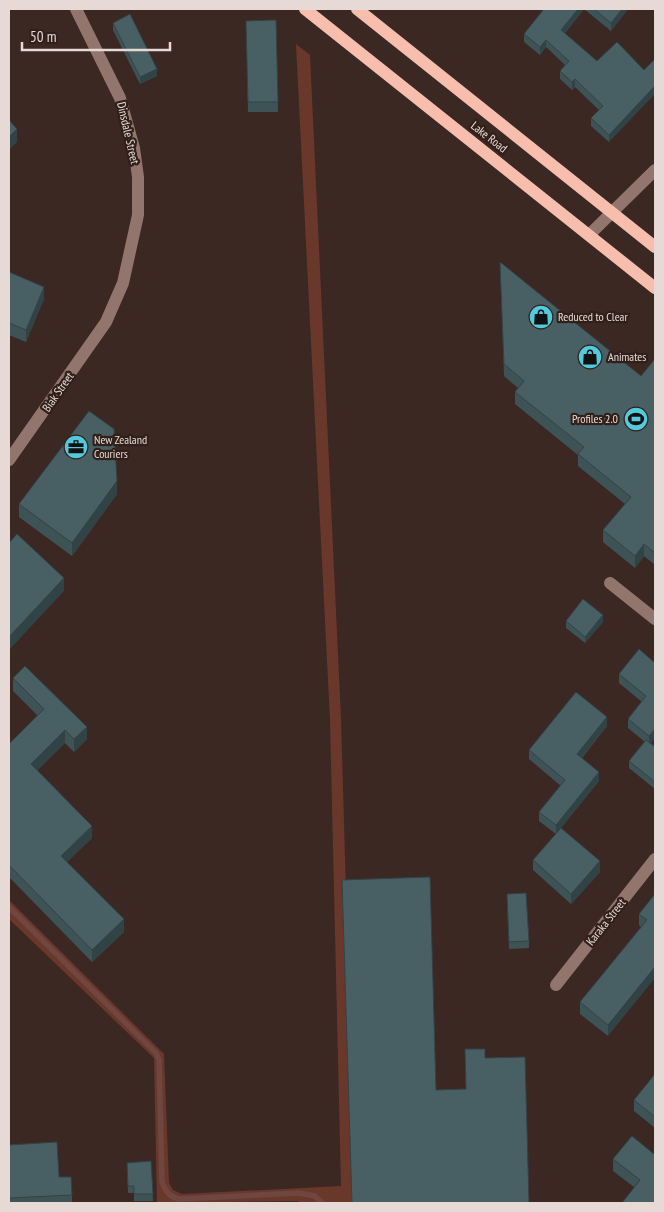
<svg xmlns="http://www.w3.org/2000/svg" width="664" height="1212" font-family="'PT Sans Narrow',sans-serif">
  <style>
    .green { fill: #69382a }
    .lines { fill: none; stroke-linecap: round; stroke-linejoin: round }
    .stream { stroke: #6f4640; stroke-width: 5.5 }
    .minor { stroke: #92766e; stroke-width: 12 }
    .major { stroke: #f7bead; stroke-width: 12 }
    .wall { fill: #3e5356 }
    .shaded-wall { fill: #324346 }
    .building { fill: #486064; stroke: #324346 }
    .labels { text-anchor: middle; stroke-width: 4.5; stroke-linejoin: round; paint-order: stroke }
    .street-label { font-size: 12px; fill: #e7dad6; stroke: #311f19 }
    .poi-label { font-size: 12px; fill: #e7dad6; stroke: #311f19; text-anchor: start }
  </style>
  <rect width="100%" height="100%" fill="#3b2823"/>
  <polygon class="green" points="296,44 310,55 341,719 355,1203 298,1203 298,1201 157,1203 154,1058 9,919 9,900 164,1054 169,1183 173,1190 182,1194 341,1186 330,720"/>
  <g class="lines">
    <path class="stream" d="M9,907l147,146 3,7 3,122c4,10 7,15 18,17l119,-6 16,3 7,7"/>
    <g class="minor">
      <polyline points="589,235 655,170"/>
      <polyline points="9,460 106,322 123,283 138,215 138,177 134,148 120,98 76,9"/>
      <polyline points="610,583 655,619"/>
      <polyline points="556,985 655,859"/>
    </g>
    <g class="major">
      <polyline points="305,9 655,288"/>
      <polyline points="357,9 655,247"/>
    </g>
  </g>
  <g class="wall">
    <polygon points="544,9 628,9 611,31 584,9 565,33 597,61 617,42 609,142 591,126 591,118 599,110 575,87 572,90 560,79 560,71 565,65 546,47 540,55 524,42 524,34"/>
    <polygon points="276,20 278,112 248,112 246,21"/>
    <polygon points="113,23 157,76 140,84 113,30"/>
    <polygon points="500,262 641,376 655,359 655,565 644,556 635,568 603,542 603,530 625,504 578,466 578,455 515,404 515,392 518,388 504,376"/>
    <polygon points="9,272 44,299 26,342 9,335"/>
    <polygon points="117,494 72,556 19,517 19,504"/>
    <polygon points="566,621 603,622 585,643 566,628"/>
    <polygon points="655,663 651,743 655,747 655,789 629,768 629,761 645,742 628,728 628,719 642,702 619,683 619,674"/>
    <polygon points="13,678 87,739 74,752 65,743 37,770 92,838 67,862 124,932 92,962 9,877 9,744 38,716 13,691"/>
    <polygon points="607,726 582,758 599,781 556,834 539,821 539,812 561,786 529,759 529,750"/>
    <polygon points="533,860 600,872 571,904 533,870"/>
    <polygon points="342,880 436,1090 466,1089 485,1058 529,1203 352,1203"/>
    <polygon points="655,894 608,1036 580,1014 580,1002 641,927 639,925 639,914"/>
    <polygon points="507,901 529,941 529,948 509,949"/>
    <polygon points="655,1074 655,1128 634,1111 634,1100"/>
    <polygon points="632,1136 655,1203 613,1171 613,1159"/>
    <polygon points="9,1145 59,1177 72,1195 72,1203 9,1203"/>
    <polygon points="151,1161 153,1201 134,1201 134,1193 128,1193 127,1170"/>
  </g>
  <g class="shaded-wall">
    <polygon points="578,9 584,9 561,37 561,30"/>
    <polygon points="622,9 628,9 611,31 611,23"/>
    <polygon points="546,40 546,47 540,55 540,47"/>
    <polygon points="157,69 157,76 140,84 140,77"/>
    <polygon points="575,79 575,87 572,90 572,82"/>
    <polygon points="655,86 655,94 609,142 609,135"/>
    <polygon points="17,129 17,142 9,150 9,137"/>
    <polygon points="44,287 44,299 26,342 26,330"/>
    <polygon points="117,481 117,494 72,556 72,543"/>
    <polygon points="644,544 644,556 635,568 635,556"/>
    <polygon points="64,578 64,591 9,650 9,637"/>
    <polygon points="603,615 603,622 585,643 585,637"/>
    <polygon points="607,717 607,726 577,763 577,754"/>
    <polygon points="87,727 87,739 74,752 74,739"/>
    <polygon points="655,729 655,738 649,746 649,736"/>
    <polygon points="65,730 65,743 31,777 31,764"/>
    <polygon points="599,772 599,781 556,834 556,825"/>
    <polygon points="92,826 92,838 61,868 61,856"/>
    <polygon points="600,861 600,872 571,904 571,894"/>
    <polygon points="124,919 124,932 92,962 92,950"/>
    <polygon points="655,967 655,978 608,1036 608,1025"/>
  </g>
  <g class="building">
    <polygon points="544,9 578,9 561,30 597,61 617,42 644,70 655,59 655,86 609,135 591,118 603,106 575,79 572,82 560,71 569,61 546,40 540,47 524,34"/>
    <polygon points="594,9 622,9 611,23"/>
    <polygon points="130,14 157,69 140,77 113,23"/>
    <polygon points="276,20 278,102 248,102 246,21"/>
    <polygon points="9,120 17,129 9,137"/>
    <polygon points="500,262 641,376 655,359 655,553 644,544 635,556 603,530 631,497 578,454 584,447 515,392 524,381 504,364"/>
    <polygon points="9,272 44,287 26,330 9,323"/>
    <polygon points="89,411 114,429 117,481 72,543 19,504"/>
    <polygon points="17,534 64,578 9,637 9,543"/>
    <polygon points="583,599 603,615 585,637 566,621"/>
    <polygon points="639,649 655,663 655,729 649,736 628,719 646,696 619,674"/>
    <polygon points="25,666 87,727 74,739 65,730 31,764 92,826 61,856 124,919 92,950 9,865 9,744 44,709 13,678"/>
    <polygon points="576,692 607,717 577,754 599,772 556,825 539,812 565,780 529,750"/>
    <polygon points="646,740 655,747 655,782 629,761"/>
    <polygon points="561,828 600,861 571,894 533,860"/>
    <polygon points="430,877 436,1090 466,1089 465,1049 485,1049 485,1058 525,1057 529,1203 352,1203 342,880"/>
    <polygon points="526,893 529,941 509,942 507,894"/>
    <polygon points="655,894 655,967 608,1025 580,1002 647,920 639,914"/>
    <polygon points="655,1074 655,1117 634,1100"/>
    <polygon points="632,1136 655,1155 655,1203 622,1203 640,1180 613,1159"/>
    <polygon points="57,1142 59,1177 71,1177 72,1195 9,1198 9,1145"/>
    <polygon points="151,1161 153,1194 134,1194 134,1186 128,1186 127,1163"/>
  </g>
  <defs>
    <g id="shop-disc" transform="scale(1.25)"><circle r="9.5" fill="#53cadc" stroke="#311f19"/><path d="M-5-2.5h2.3a2.7 3.5 0 0 1 5.4 0H5L5.5 6h-11ZM-1.5-2.5h3a1.5 2.3 0 0 0-3 0Z" fill="#111"/></g>
    <g id="stadium-disc" transform="scale(1.25)"><circle r="9.5" fill="#53cadc" stroke="#311f19"/><path d="M0-5a6.5 5 0 1 0 0 10a6.5 5 0 1 0 0-10ZM-3.5-1.8h7v3.6h-7Z" fill="#111"/></g>
    <g id="office-disc" transform="scale(1.25)"><circle r="9.5" fill="#53cadc" stroke="#311f19"/><path d="M-6-3h4V-5.5h4V-3h4V5H-6ZM-1-4.5V-3h2v-1.5ZM-6 0V1H6V0Z" fill="#111"/></g>
  </defs>
  <g fill-rule="evenodd">
    <use href="#shop-disc" x="541" y="317"/>
    <use href="#shop-disc" x="590" y="357"/>
    <use href="#stadium-disc" x="636" y="419"/>
    <use href="#office-disc" x="76" y="447"/>
  </g>
  <g class="labels">
    <g class="street-label">
      <text transform="translate(128 133) rotate(77)" y="4">Dinsdale Street</text>
      <text transform="translate(489 137) rotate(38)" y="4">Lake Road</text>
      <text transform="translate(58 392) rotate(-55)" y="4">Biak Street</text>
      <text transform="translate(606 922) rotate(-52)" y="4">Karaka Street</text>
    </g>
    <g class="poi-label">
      <text x="558" y="321">Reduced to Clear</text>
      <text x="608" y="361">Animates</text>
      <text x="618" y="423" text-anchor="end">Profiles 2.0</text>
      <text x="94" y="444">New Zealand<tspan x="94" dy="14">Couriers</tspan></text>
    </g>
  </g>
  <rect width="664" height="1212" fill="none" stroke="#e7dad6" stroke-width="20"/>
  <path d="M22 42v8h148v-8" fill="none" stroke="#e7dad6" stroke-width="2.5"/>
  <text x="30" y="42" font-size="15" fill="#e7dad6" stroke="#311f19" stroke-width="4" paint-order="stroke">50 m</text>
</svg>
